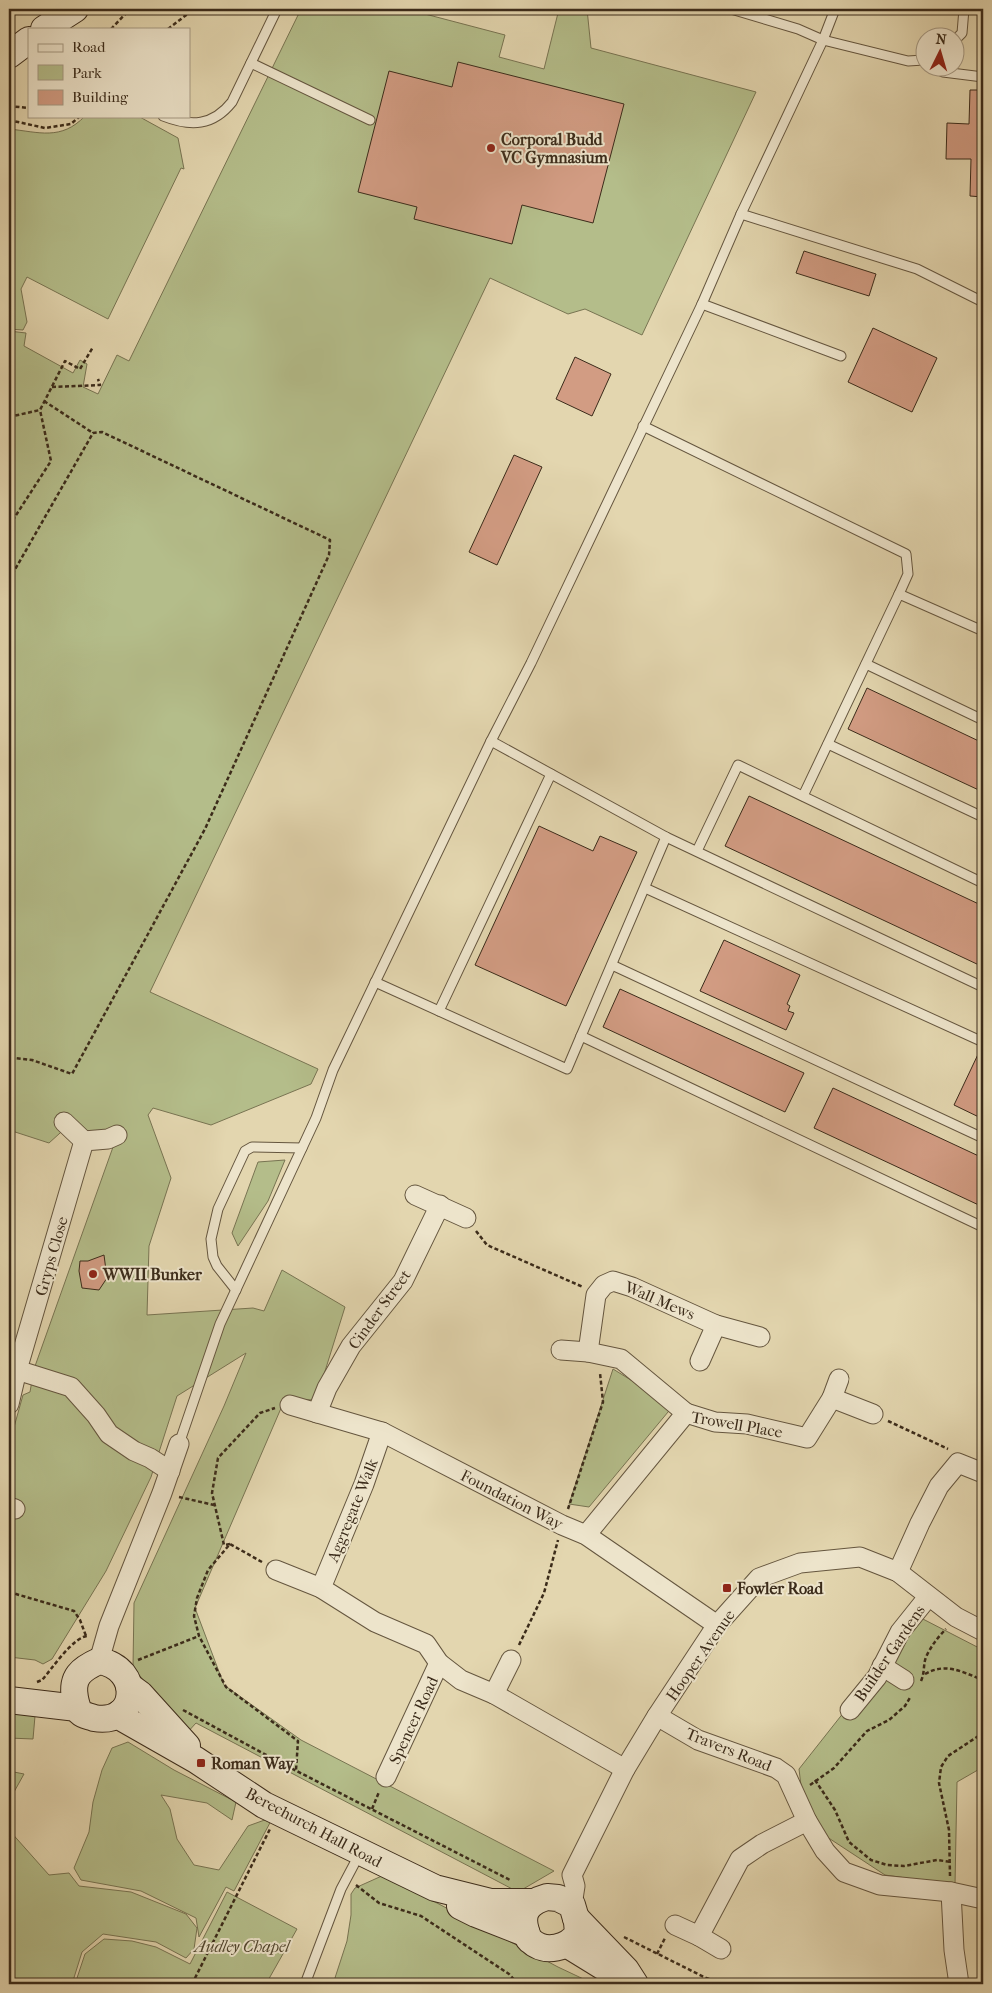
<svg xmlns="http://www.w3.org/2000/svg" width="992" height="1993" font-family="'IM FELL French Canon',serif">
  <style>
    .green { fill: #b4bd8a; stroke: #787452 }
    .building { fill: #d29c83; stroke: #3b2b1a }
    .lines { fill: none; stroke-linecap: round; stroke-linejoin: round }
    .lane-casing { stroke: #65563f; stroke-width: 11 }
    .street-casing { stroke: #65563f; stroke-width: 21 }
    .secondary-casing { stroke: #3b2b1a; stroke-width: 28 }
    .path { stroke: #3b2b1a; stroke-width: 2.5; stroke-dasharray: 4 2.5; stroke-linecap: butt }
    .lane { stroke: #ede4cb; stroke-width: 9 }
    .street { stroke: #ede4cb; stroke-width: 19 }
    .secondary { stroke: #ede4cb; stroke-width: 26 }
    .poi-dot { fill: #8f2418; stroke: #ede4cb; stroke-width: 2 }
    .labels { text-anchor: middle; stroke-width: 4; stroke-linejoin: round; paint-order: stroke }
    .poi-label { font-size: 16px; font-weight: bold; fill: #3b2b1a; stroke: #ede4cb; text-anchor: start }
    .street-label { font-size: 16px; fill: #3b2b1a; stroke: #ede4cb }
    .park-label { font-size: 16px; font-style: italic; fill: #534830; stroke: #ede4cb }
  </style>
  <rect width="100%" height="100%" fill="#e3d6af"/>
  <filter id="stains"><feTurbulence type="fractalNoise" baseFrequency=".004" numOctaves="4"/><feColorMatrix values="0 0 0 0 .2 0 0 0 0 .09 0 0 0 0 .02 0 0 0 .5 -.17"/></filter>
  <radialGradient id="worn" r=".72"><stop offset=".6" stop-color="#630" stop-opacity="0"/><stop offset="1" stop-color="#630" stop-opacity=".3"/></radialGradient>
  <g class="green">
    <polygon points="301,9 406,9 505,35 499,57 544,69 559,9 587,9 591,48 756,92 642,335 585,309 568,314 490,278 150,992 318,1069 311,1084 211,1125 153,1108 148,1115 171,1178 149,1246 147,1315 253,1308 264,1311 282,1270 345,1307 316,1400 285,1399 195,1608 224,1685 301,1740 554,1871 518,1892 196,1723 186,1734 133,1667 134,1603 224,1406 246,1353 177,1396 151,1477 106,1571 52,1659 43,1664 35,1660 9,1657 9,1520 11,1520 13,1506 9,1504 9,1445 23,1395 30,1392 34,1369 118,1133 98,1141 70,1124 49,1143 9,1130 9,331 26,333 24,346 73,373 80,360 87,364 83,387 98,394 117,355 129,361"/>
    <path d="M85,116h53l40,22 6,31 -3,-1 -73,151 -81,-42 -6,12 6,33 -4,8 -14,-1v-200c30,3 52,12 76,-13z"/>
    <polygon points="285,1160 268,1201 238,1246 232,1233 258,1162"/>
    <polygon points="613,1369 673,1406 589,1507 569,1504"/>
    <polygon points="919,1617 983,1650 983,1767 957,1782 955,1885 885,1875 821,1833 802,1794 799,1769"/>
    <polygon points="9,1713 35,1716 33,1739 9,1738"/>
    <polygon points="128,1742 174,1770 236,1802 232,1820 207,1803 161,1795 170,1809 177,1839 194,1865 219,1870 248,1826 273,1817 234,1891 226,1887 199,1937 196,1918 141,1891 81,1880 74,1868 89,1832 93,1802 102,1770 112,1748"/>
    <polygon points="9,1771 24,1774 9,1801"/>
    <polygon points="9,1830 49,1875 69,1873 79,1886 131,1892 186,1914 197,1928 194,1949 186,1958 156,1942 103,1934 82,1952 72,1984 9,1984"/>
    <polygon points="384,1875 558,1967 594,1984 333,1984 347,1941 351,1915 351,1894 355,1888"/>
    <polygon points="227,1892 297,1929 266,1984 75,1984 85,1954 104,1939 132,1941 156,1947 190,1964"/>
  </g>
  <g class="building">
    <polygon points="458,62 624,104 593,223 522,205 512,244 414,219 417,207 358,192 389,71 452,87"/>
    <polygon points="970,90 983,90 983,197 970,196 971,159 946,159 947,123 969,124"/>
    <polygon points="804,251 876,274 869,296 796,273"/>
    <polygon points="873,328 937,358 912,412 848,382"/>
    <polygon points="575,357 611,374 592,416 556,399"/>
    <polygon points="514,455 542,467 497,565 469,552"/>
    <polygon points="867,688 983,743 983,792 848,729"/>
    <polygon points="749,796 983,906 983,955 979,965 725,846"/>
    <polygon points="539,826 593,851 600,836 637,852 566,1006 475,965"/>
    <polygon points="724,940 800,975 787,1004 790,1006 788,1011 794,1013 786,1030 700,991"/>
    <polygon points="620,989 804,1073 785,1112 603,1027"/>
    <polygon points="981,1048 983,1048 983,1119 954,1105"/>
    <polygon points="833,1088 983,1158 983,1207 814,1128"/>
    <polygon points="104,1255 107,1278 99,1290 82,1288 79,1271 80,1261 88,1261"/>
  </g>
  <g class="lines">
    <g class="lane-casing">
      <g id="lane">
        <polyline points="731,9 798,29 823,40 908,61 924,60"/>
        <polyline points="13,10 13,9"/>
        <polyline points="954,41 962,33 964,9"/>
        <polyline points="251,63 370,120"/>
        <polyline points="934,68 943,72 983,77"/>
        <path d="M163,116c28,11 50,10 69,-14l45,-93"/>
        <polyline points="741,214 917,269 983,302"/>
        <polyline points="702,304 841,356"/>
        <polyline points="643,426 906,554 908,574 899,594"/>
        <polyline points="866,664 983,720"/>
        <polyline points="491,741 666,837 983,987"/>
        <polyline points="828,744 983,817"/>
        <polyline points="803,796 899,594 983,631"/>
        <polyline points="697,851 738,765 983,883"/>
        <polyline points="645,888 983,1042"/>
        <polyline points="612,965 983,1138"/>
        <polyline points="375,982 567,1069 581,1036 983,1227"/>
        <polyline points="439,1011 551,774"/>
        <polyline points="581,1036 666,837"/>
        <polyline points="236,1290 217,1266 213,1257 211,1239 218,1209 245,1151 252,1147 302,1148"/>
        <polyline points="179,1444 220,1324 316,1118 333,1070 491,741 531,663 702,304 741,214 823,40 835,9"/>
        <polyline points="305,1984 341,1889 360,1853"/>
      </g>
    </g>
    <g class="street-casing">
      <g id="street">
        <polyline points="64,1122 84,1141"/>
        <polyline points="117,1135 108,1139 84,1141 17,1370 71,1387 96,1415 109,1434 134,1451 150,1458 170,1471"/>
        <polyline points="415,1195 466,1218"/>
        <polyline points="716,1325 760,1337"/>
        <polyline points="561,1350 588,1352 621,1359 686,1413"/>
        <polyline points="588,1352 596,1295 604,1285 613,1281 632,1287 716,1325 700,1361"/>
        <polyline points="832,1398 839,1379"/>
        <polyline points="9,1404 17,1370"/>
        <polyline points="290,1405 382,1432 562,1525 586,1535 717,1625"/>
        <polyline points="317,1413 327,1388 351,1346 403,1281 440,1205"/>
        <polyline points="9,1507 15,1509"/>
        <polyline points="586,1535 686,1413 715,1422 747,1424 807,1438 832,1398 873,1414"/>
        <polyline points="276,1570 321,1588 375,1622 426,1644 439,1663 461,1680 494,1694 625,1769"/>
        <polyline points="898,1572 920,1523 939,1486 958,1463 983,1473"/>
        <polyline points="321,1588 364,1484 382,1432"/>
        <polyline points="99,1661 109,1626 162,1493 179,1444"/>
        <polyline points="882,1666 904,1680"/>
        <polyline points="494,1694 511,1660"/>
        <polyline points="850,1710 877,1677 900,1632 928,1597"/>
        <polyline points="657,1716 698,1740 776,1768 786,1775 807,1821 825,1851 844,1872 880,1885 951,1892 983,1899"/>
        <polyline points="386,1777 439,1663"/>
        <polyline points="951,1892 954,1950 959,1984"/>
        <polyline points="572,1905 575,1886 572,1875 625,1769 657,1716 717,1625 759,1578 800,1563 860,1557 898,1572 956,1617 983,1631"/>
        <polyline points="675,1925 699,1936 740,1859 762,1844 807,1821"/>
        <polyline points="699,1936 721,1949"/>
      </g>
    </g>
    <g class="secondary-casing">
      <g id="secondary">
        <polyline points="44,29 75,9"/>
        <polyline points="9,55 29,40"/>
        <path d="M99,1661c44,7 39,65 -5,57 -5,-2 -10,-2 -14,-6 -3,-4 -4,-9 -5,-14 -4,-21 6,-29 24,-37z"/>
        <polyline points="129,1686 140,1694 187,1746"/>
        <polyline points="9,1700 77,1708"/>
        <polyline points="120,1713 124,1719 196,1760 264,1805 435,1888 491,1902 534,1902"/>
        <path d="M547,1897l11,1 14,7 5,17 1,11c-9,15 -33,21 -47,8 -4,-2 -4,-6 -5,-10 -6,-19 3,-29 21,-34z"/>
        <polyline points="460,1906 476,1914 527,1934"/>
        <polyline points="576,1918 626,1970 635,1984"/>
        <polyline points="568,1945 620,1977"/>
      </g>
    </g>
    <g class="path">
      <polyline points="111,29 130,9"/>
      <polyline points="168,29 194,9"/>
      <polyline points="9,106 29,108"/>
      <polyline points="9,120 45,128 71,124 80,116"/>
      <polyline points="52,387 100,385 98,379"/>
      <polyline points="44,401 93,433"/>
      <polyline points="9,417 40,410 65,361 80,369 93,347"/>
      <polyline points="9,526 51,461 40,410"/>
      <polyline points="9,580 93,433 102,432 330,540 329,555 205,829 72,1074 32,1060 14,1058 9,1061"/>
      <polyline points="476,1231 487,1245 583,1287"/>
      <polyline points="888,1421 948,1449"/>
      <polyline points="179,1497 214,1505"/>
      <polyline points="568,1509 603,1402 600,1373"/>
      <polyline points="230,1544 224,1545 212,1493 218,1458 260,1413 275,1408"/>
      <polyline points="262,1562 230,1544 208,1570 197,1598 194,1616 199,1636 226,1687 298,1741 296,1770"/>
      <polyline points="9,1592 74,1611 80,1620 86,1636"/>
      <polyline points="519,1645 544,1593 558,1540"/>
      <polyline points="138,1660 199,1636"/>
      <path d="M925,1674c21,-12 37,-2 58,6"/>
      <path d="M921,1681c4,-9 2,-16 5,-24 5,-11 12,-20 20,-28"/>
      <path d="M37,1682l5,-2c10,-11 32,-45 47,-44"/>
      <polyline points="183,1710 281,1763 510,1880"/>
      <polyline points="815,1780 835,1810 849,1842 871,1860 887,1865 904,1866 937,1860 951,1862"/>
      <polyline points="810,1785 834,1768 867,1731 889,1720 905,1706 911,1696"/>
      <polyline points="372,1809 379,1792"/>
      <polyline points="950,1876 949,1830 939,1783 941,1767 948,1756 983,1733"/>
      <polyline points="356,1885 379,1903 421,1916 509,1974 518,1984"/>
      <polyline points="624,1937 706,1978 724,1984"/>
      <polyline points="657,1954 665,1938"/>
      <polyline points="118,1984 127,1984"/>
      <polyline points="192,1984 270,1829"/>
    </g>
    <use href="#lane" class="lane"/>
    <use href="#street" class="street"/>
    <use href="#secondary" class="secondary"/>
  </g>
  <g class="poi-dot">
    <circle cx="491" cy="148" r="5"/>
    <circle cx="93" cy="1274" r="5"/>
    <rect x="722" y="1583" width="10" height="10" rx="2.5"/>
    <rect x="196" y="1758" width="10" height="10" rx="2.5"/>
  </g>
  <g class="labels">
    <g class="poi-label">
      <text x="501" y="145">Corporal Budd<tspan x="501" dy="18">VC Gymnasium</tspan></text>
      <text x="103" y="1280">WWII Bunker</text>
      <text x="737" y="1594">Fowler Road</text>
      <text x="211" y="1769">Roman Way</text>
    </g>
    <g class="street-label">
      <text transform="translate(51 1256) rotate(-74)" y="6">Gryps Close</text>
      <text transform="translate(660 1300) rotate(23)" y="6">Wall Mews</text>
      <text transform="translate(379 1309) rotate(-54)" y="6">Cinder Street</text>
      <text transform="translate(737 1424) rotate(10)" y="6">Trowell Place</text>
      <text transform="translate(512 1499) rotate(27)" y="6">Foundation Way</text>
      <text transform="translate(352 1510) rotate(-68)" y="6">Aggregate Walk</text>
      <text transform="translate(889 1653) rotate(-56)" y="6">Builder Gardens</text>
      <text transform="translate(700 1655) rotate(-55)" y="6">Hooper Avenue</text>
      <text transform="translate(413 1720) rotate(-65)" y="6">Spencer Road</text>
      <text transform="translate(729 1749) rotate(22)" y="6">Travers Road</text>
      <text transform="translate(314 1827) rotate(28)" y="6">Berechurch Hall Road</text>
    </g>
    <g class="park-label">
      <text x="242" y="1952">Audley Chapel</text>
    </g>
  </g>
  <rect width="992" height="1993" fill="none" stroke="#e3d6af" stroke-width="30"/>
  <rect x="10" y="10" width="972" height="1973" fill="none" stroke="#3b2b1a" stroke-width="2.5"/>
  <rect x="15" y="15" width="962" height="1963" fill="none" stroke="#3b2b1a"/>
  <rect x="28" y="28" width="162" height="90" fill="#ede4cb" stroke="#a69a84"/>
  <rect x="38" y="44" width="25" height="8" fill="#ede4cb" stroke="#a69a84"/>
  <text x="72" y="52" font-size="15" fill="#3b2b1a">Road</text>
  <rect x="38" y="65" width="25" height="15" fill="#b4bd8a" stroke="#a69a84"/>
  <text x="72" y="78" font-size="15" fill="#3b2b1a">Park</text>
  <rect x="38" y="90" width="25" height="15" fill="#d29c83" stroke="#a69a84"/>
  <text x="72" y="102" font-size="15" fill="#3b2b1a">Building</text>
  <g transform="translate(940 52) rotate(5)"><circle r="24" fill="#ede4cb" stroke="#a69a84"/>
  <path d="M0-4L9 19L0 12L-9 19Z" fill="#8f2418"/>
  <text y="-8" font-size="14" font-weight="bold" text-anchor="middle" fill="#3b2b1a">N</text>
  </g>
  <rect width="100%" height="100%" filter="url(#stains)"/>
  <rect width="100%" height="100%" fill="url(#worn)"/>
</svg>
